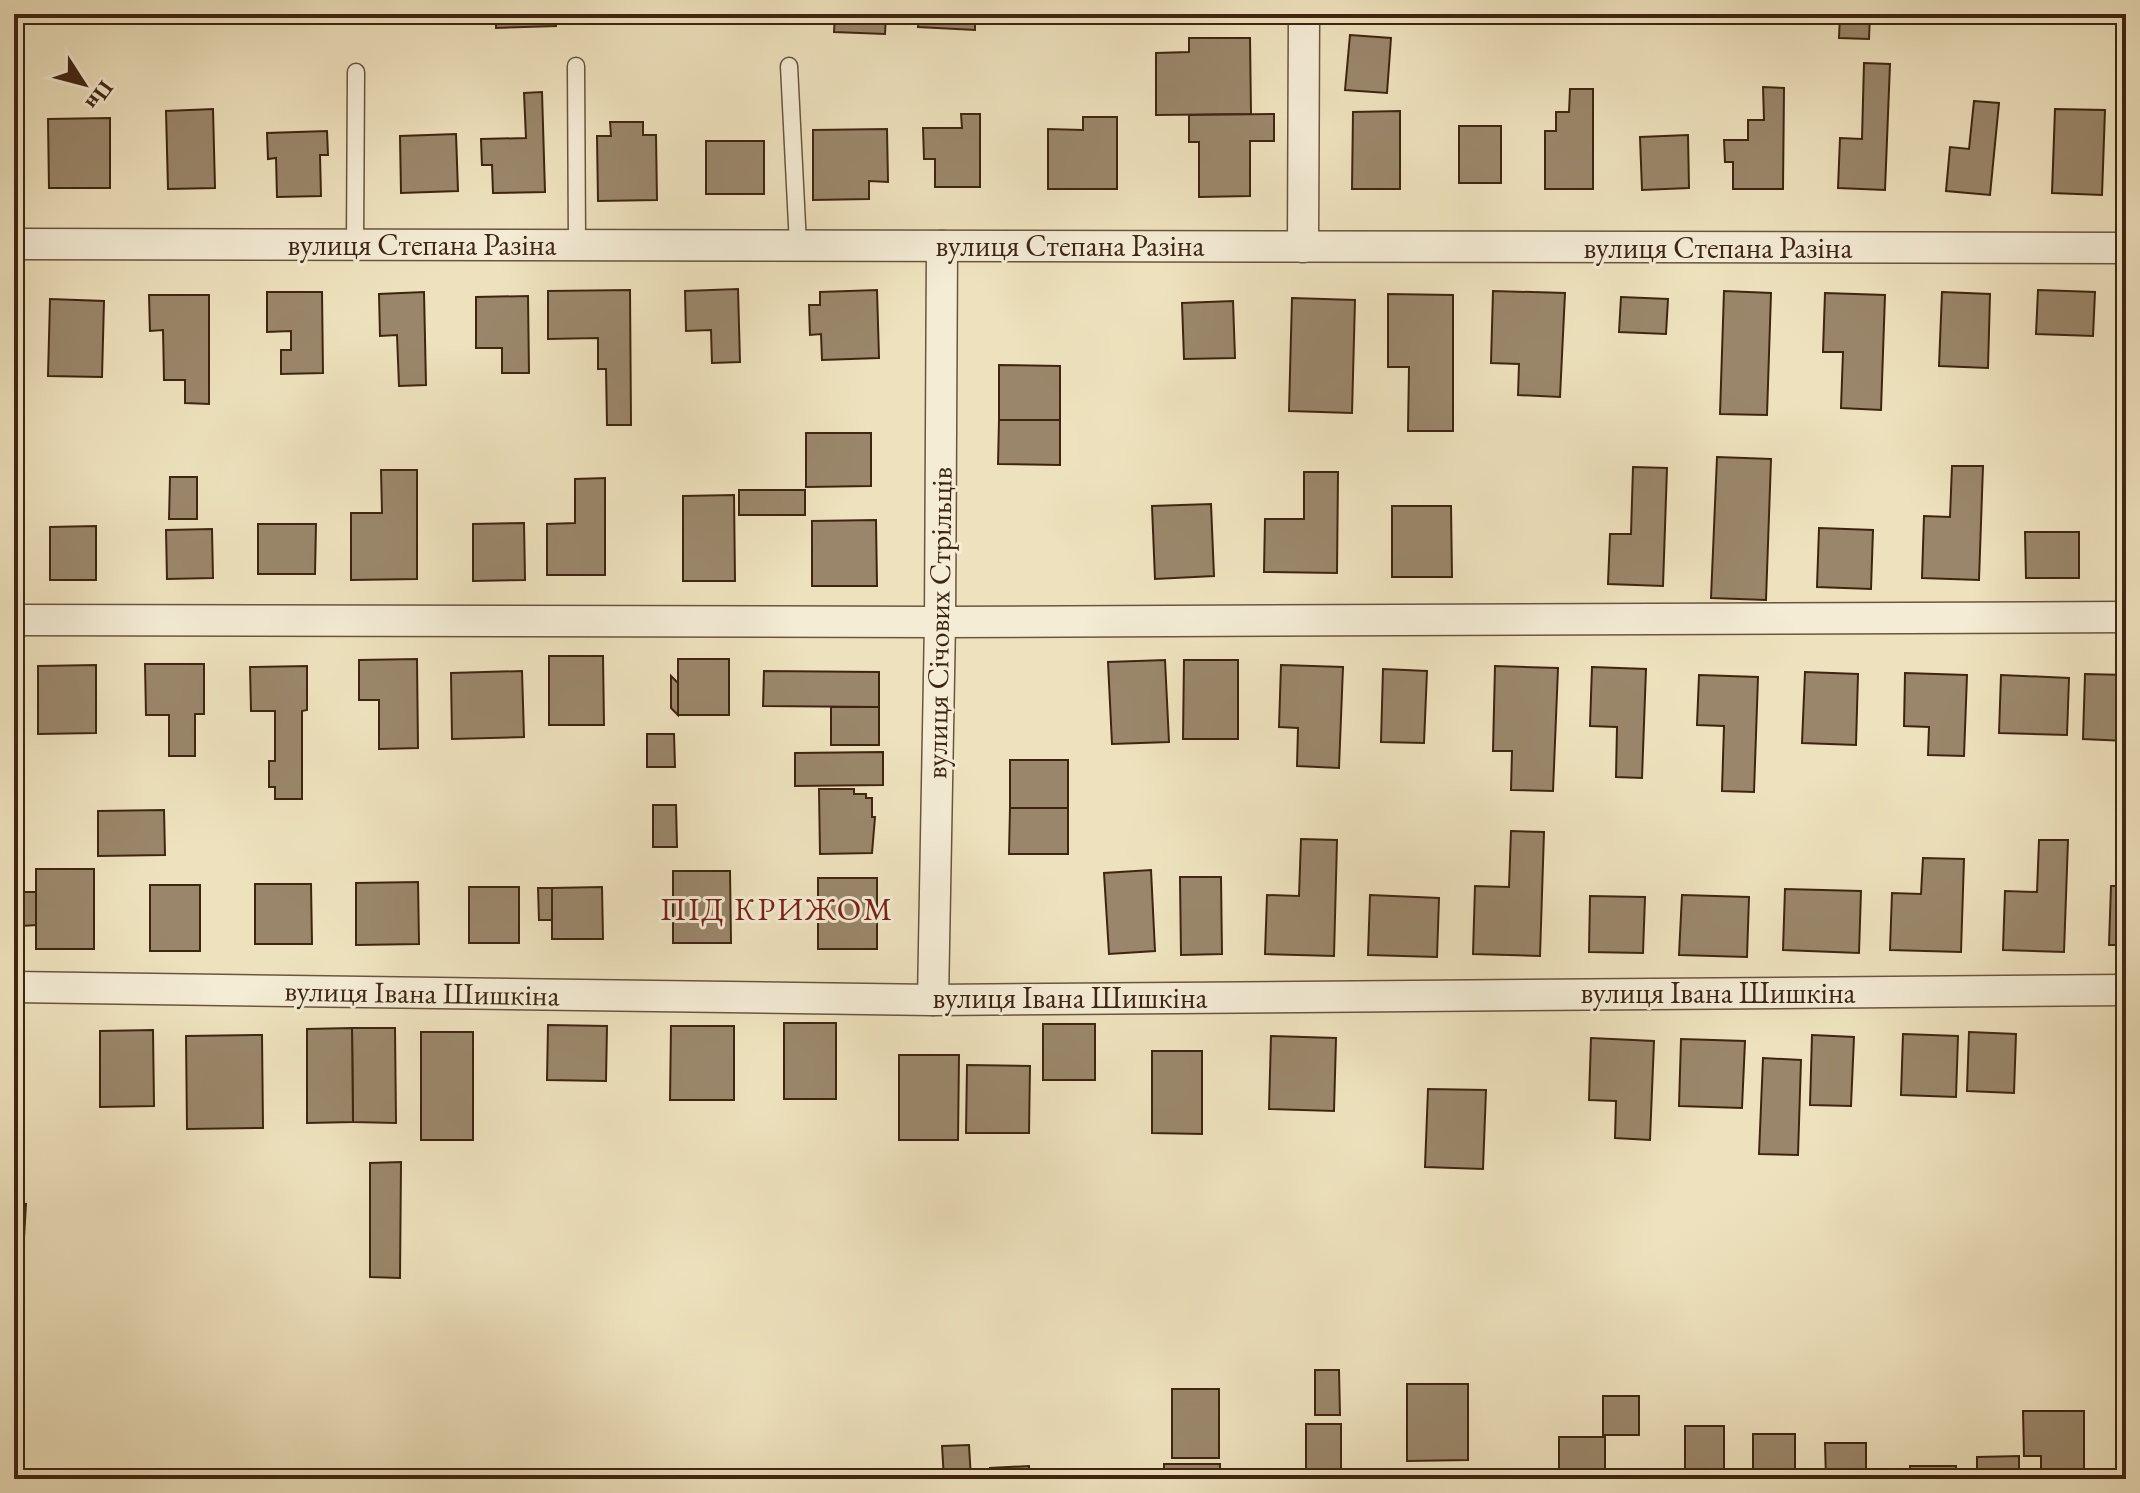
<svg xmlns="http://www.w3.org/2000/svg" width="2140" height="1493" font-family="'EB Garamond',serif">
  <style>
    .building { fill: #9a876b; stroke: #402412; stroke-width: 2 }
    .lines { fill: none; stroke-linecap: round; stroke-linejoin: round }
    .lane-casing { stroke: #6c543d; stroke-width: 19 }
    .street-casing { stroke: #6c543d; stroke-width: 33 }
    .lane { stroke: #f4ecd5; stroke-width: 16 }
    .street { stroke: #f4ecd5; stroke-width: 30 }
    .labels { text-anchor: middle; stroke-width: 6; stroke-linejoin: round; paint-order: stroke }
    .street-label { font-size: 30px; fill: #402412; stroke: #f4ecd5 }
    .neighbourhood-label { font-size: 32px; letter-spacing: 2px; fill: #7a1f14; stroke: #f4ecd5 }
  </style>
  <rect width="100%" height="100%" fill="#eee2be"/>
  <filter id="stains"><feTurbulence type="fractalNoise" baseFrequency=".0025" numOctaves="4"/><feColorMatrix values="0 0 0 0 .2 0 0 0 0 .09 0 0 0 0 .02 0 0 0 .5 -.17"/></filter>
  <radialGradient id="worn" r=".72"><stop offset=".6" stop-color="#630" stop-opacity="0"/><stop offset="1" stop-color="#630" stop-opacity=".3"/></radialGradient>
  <g class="building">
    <rect x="85" y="14" width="45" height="10"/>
    <polygon points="144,14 196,14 196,19 144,20"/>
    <polygon points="262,14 319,14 319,22 262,24"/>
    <polygon points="362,14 416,14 416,22 362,23"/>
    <polygon points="496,14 555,14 556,26 496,28"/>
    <polygon points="584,14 633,14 634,19 584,21"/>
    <polygon points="835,14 886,14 885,34 834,32"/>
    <polygon points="919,14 975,14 975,30 918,27"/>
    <rect x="1028" y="14" width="49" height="8"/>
    <polygon points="1840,14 1870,14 1869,39 1839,38"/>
    <polygon points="1350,35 1391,38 1387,93 1345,90"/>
    <polygon points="1189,38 1250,38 1251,114 1156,115 1156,53 1189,52"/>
    <polygon points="1864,63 1890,64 1885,190 1838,188 1840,138 1862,139"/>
    <polygon points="1763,87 1784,88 1783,189 1733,189 1733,162 1725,162 1724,140 1748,140 1748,120 1764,120"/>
    <polygon points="1570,89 1593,89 1593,189 1545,189 1545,131 1556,131 1556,112 1569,112"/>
    <polygon points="542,92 545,192 493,193 492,165 482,165 481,139 526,138 524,93"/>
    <polygon points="1974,101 1999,103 1990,195 1946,191 1950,147 1969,149"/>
    <polygon points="213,109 215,188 168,189 166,111"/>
    <polygon points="2055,109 2105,110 2102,195 2052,193"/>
    <polygon points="1400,111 1400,189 1352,189 1353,112"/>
    <polygon points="961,114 980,114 980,187 935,187 935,159 924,159 923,128 962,128"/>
    <polygon points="1274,114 1274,141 1250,141 1250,196 1199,197 1199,142 1189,142 1189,115"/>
    <polygon points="1083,117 1117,117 1117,189 1048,189 1048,129 1083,130"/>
    <polygon points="110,118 110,188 49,188 48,119"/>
    <polygon points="610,122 643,122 643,135 656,135 657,200 598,201 597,136 611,136"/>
    <rect x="1459" y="126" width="42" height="57"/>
    <polygon points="887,129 888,182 869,181 869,199 813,200 813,130"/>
    <polygon points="327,131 328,155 320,155 321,196 277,197 276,158 268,159 267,133"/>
    <polygon points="456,134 458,191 401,193 400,136"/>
    <polygon points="1688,135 1689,188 1642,190 1640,137"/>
    <rect x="706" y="141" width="58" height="53"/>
    <polygon points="738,289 740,362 712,363 711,330 686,331 685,291"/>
    <polygon points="630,290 631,425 607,425 606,369 598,369 598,338 548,339 548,291"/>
    <polygon points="877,290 879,358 822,360 821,334 810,335 809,305 820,305 820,292"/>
    <polygon points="2038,290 2095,292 2093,336 2036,334"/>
    <polygon points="1493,291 1565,293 1560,397 1518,395 1519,364 1491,363"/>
    <polygon points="1724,291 1771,293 1767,415 1720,414"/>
    <polygon points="267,292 322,292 323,373 281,374 281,350 291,350 291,331 267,332"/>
    <polygon points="424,292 426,385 399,386 397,335 380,336 379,294"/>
    <polygon points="1942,292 1990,294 1988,368 1939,366"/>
    <polygon points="1825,293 1885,295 1881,410 1841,408 1843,352 1823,352"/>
    <polygon points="1388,294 1453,295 1453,431 1408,431 1409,367 1388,367"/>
    <polygon points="149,295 209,295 209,404 185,403 185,380 164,380 163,330 150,331"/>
    <polygon points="528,296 529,373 502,373 502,348 476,348 476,297"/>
    <polygon points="1621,297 1668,299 1666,334 1619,332"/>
    <polygon points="1292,298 1355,300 1352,413 1289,411"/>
    <polygon points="50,299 104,301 102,377 48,376"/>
    <polygon points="1233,301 1235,358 1184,359 1182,303"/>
    <polygon points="999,365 1060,366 1060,420 999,420"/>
    <polygon points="999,420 1060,420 1060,465 998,464"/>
    <polygon points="806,433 871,433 871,486 806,487"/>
    <polygon points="1717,457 1771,459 1766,600 1711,598"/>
    <polygon points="1952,466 1983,466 1979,580 1922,578 1924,516 1950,517"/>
    <polygon points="1633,467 1667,468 1663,586 1608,584 1610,534 1631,534"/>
    <polygon points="381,470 417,470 417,579 351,580 351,513 382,513"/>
    <polygon points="1304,472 1338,472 1337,573 1264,572 1265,519 1304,519"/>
    <polygon points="170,477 197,477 197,519 169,519"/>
    <polygon points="605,478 605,575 547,575 547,524 575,523 575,479"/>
    <rect x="739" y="490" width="66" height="25"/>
    <polygon points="734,495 735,581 683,581 683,496"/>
    <polygon points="1211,504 1214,576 1155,579 1152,506"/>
    <polygon points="1392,506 1451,506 1452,577 1392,577"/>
    <polygon points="876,520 877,586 812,586 812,521"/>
    <polygon points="524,523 525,580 473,581 473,524"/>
    <polygon points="258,524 316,524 315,574 258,574"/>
    <polygon points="96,526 96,580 50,580 50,527"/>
    <polygon points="1819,528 1873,530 1871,589 1817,587"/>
    <polygon points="212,529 213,578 167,579 166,530"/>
    <polygon points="2025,532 2079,532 2079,578 2026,578"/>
    <polygon points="549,656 603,656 604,725 549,725"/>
    <polygon points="417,659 418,748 379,749 379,700 359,700 359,660"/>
    <rect x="678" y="659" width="51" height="56"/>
    <polygon points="1165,660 1169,742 1112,744 1108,662"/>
    <polygon points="1184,660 1238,660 1238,739 1183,739"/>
    <polygon points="145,664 204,664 204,714 195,714 195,756 169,756 169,715 146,715"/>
    <polygon points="96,665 96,733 38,734 38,666"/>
    <polygon points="1281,665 1343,667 1339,768 1297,766 1298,728 1279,727"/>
    <polygon points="307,666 307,710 302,711 302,799 275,799 275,787 269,787 269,761 275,761 275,711 251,711 250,667"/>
    <polygon points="1495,666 1558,668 1553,791 1511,790 1512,751 1493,751"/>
    <polygon points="1592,667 1646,669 1642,778 1616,777 1617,727 1590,726"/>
    <polygon points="1383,669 1427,671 1424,743 1381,742"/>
    <polygon points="522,671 524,737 452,739 451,673"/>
    <polygon points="764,671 879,672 879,707 763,706"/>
    <polygon points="1805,672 1858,674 1856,745 1802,743"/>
    <polygon points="1905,673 1967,675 1964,756 1928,755 1929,727 1904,726"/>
    <polygon points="2085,674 2126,675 2126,741 2083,739"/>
    <polygon points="1699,675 1758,677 1754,792 1722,791 1724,726 1697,725"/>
    <polygon points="2001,675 2069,678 2067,735 1999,733"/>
    <polygon points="671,676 678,683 678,715 671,708"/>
    <rect x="831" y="707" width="48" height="38"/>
    <polygon points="647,734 674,734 675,767 647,767"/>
    <polygon points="883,752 883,785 795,786 795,753"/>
    <rect x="1010" y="760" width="58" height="48"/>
    <polygon points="819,789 854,789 854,794 866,794 866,798 872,798 872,817 875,817 872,853 820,854"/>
    <polygon points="653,805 676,805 677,847 653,847"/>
    <polygon points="1010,808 1068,808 1068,854 1009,854"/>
    <polygon points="164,810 165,855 98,856 98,811"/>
    <polygon points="1511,831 1544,832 1540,956 1473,954 1475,886 1509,887"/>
    <polygon points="1301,839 1337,840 1334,956 1265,954 1267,895 1299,896"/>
    <polygon points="2039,840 2068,840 2064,952 2003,950 2005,891 2037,892"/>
    <polygon points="1923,858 1964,859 1961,952 1890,950 1892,893 1921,894"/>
    <rect x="36" y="869" width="58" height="80"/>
    <polygon points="1151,870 1155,951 1109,954 1104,873"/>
    <polygon points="673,871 730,871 731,943 673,943"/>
    <polygon points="1180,877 1221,877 1222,954 1181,955"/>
    <rect x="818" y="878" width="59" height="71"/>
    <polygon points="418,882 419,944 356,945 356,883"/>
    <polygon points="255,884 311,884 312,944 255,944"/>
    <rect x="150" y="885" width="50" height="66"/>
    <polygon points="2111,886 2126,886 2126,945 2109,945"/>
    <rect x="469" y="887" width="50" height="56"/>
    <polygon points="602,887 603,939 552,939 552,888"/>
    <polygon points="538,888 552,888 552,920 539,920"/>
    <polygon points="1785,889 1861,891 1859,953 1783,950"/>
    <polygon points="22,892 36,892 36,925 22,926"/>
    <polygon points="1370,895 1439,898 1437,957 1368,955"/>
    <polygon points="1682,895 1749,897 1747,957 1679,955"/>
    <polygon points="1590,896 1645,897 1643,953 1589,952"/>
    <rect x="784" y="1023" width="52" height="76"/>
    <rect x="1043" y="1024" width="52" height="56"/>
    <polygon points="548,1025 607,1026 606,1081 547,1080"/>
    <polygon points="671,1026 734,1026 734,1100 670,1100"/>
    <polygon points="352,1028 395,1028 396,1123 353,1122"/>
    <polygon points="352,1028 353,1122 307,1123 307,1029"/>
    <polygon points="153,1030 154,1106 100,1107 100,1031"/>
    <polygon points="2126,1030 2126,1096 2119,1096 2118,1031"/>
    <rect x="421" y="1032" width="52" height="108"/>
    <polygon points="1969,1032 2016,1034 2014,1093 1967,1091"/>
    <polygon points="1903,1034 1958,1036 1956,1097 1901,1095"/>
    <polygon points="262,1035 263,1128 187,1129 186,1036"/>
    <polygon points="1812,1035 1854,1037 1851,1106 1810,1105"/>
    <polygon points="1271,1036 1336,1038 1334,1111 1269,1109"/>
    <polygon points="1591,1038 1654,1041 1650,1140 1615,1138 1616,1101 1589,1100"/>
    <polygon points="1681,1039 1745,1041 1742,1108 1679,1106"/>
    <polygon points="1152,1051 1202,1051 1202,1134 1152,1133"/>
    <polygon points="899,1055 959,1055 958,1140 899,1140"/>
    <polygon points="1763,1058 1801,1060 1798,1155 1759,1154"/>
    <polygon points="967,1065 1030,1066 1029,1133 966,1133"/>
    <polygon points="1428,1089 1486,1090 1483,1169 1425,1167"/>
    <polygon points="401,1162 400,1278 370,1277 370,1163"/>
    <polygon points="14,1203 26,1204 21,1289 14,1289"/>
    <polygon points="1315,1370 1339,1370 1340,1415 1315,1415"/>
    <polygon points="1407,1384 1468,1384 1468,1460 1407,1461"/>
    <rect x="1172" y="1389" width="47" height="69"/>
    <rect x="1603" y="1396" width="36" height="39"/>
    <polygon points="2023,1411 2084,1411 2084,1479 2041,1479 2041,1456 2024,1456"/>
    <rect x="1306" y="1424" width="35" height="55"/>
    <rect x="1685" y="1426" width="39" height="51"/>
    <rect x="1753" y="1434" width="42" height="45"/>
    <rect x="1559" y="1437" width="46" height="42"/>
    <polygon points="1825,1443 1866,1443 1866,1479 1826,1479"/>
    <polygon points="969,1445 971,1479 944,1479 942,1446"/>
    <polygon points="2019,1456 2019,1479 1977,1479 1977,1457"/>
    <rect x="1164" y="1464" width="56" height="15"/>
    <polygon points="1029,1466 1030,1479 990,1479 990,1468"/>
    <rect x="1910" y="1466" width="46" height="13"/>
    <rect x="1068" y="1473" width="30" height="6"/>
  </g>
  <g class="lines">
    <g class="lane-casing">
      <g id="lane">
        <polyline points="576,66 577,245"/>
        <polyline points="789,66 798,245"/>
        <polyline points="355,244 356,72"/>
      </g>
    </g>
    <g class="street-casing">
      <g id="street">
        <polyline points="14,244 2126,248"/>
        <polyline points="1303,247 1304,14"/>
        <polyline points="14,620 940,622 2126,617"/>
        <polyline points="14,987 933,1000 2126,990"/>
        <polyline points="933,1000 940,622 942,246"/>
      </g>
    </g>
    <use href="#lane" class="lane"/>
    <use href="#street" class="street"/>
  </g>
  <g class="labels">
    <g class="street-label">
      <text x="422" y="255">вулиця Степана Разіна</text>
      <text x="1070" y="256">вулиця Степана Разіна</text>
      <text x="1718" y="258">вулиця Степана Разіна</text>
      <text transform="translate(939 623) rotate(-89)" y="10">вулиця Січових Стрільців</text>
      <text transform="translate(422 993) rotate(1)" y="10">вулиця Івана Шишкіна</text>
      <text x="1718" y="1003">вулиця Івана Шишкіна</text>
      <text x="1070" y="1008">вулиця Івана Шишкіна</text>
    </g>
    <g class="neighbourhood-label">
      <text x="777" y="920">ПІД КРИЖОМ</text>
    </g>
  </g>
  <rect width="2140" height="1493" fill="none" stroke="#eee2be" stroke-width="48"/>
  <rect x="16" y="16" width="2108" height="1461" fill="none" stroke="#402412" stroke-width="4"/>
  <rect x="24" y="24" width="2092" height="1445" fill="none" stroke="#402412" stroke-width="2"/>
  <g transform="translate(84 84) rotate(126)" stroke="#f4ecd5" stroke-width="6" paint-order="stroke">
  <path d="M0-6L14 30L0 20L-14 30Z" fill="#402412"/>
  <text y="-12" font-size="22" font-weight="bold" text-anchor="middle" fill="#402412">Пн</text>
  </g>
  <rect width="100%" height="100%" filter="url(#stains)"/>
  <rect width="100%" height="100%" fill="url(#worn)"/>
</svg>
